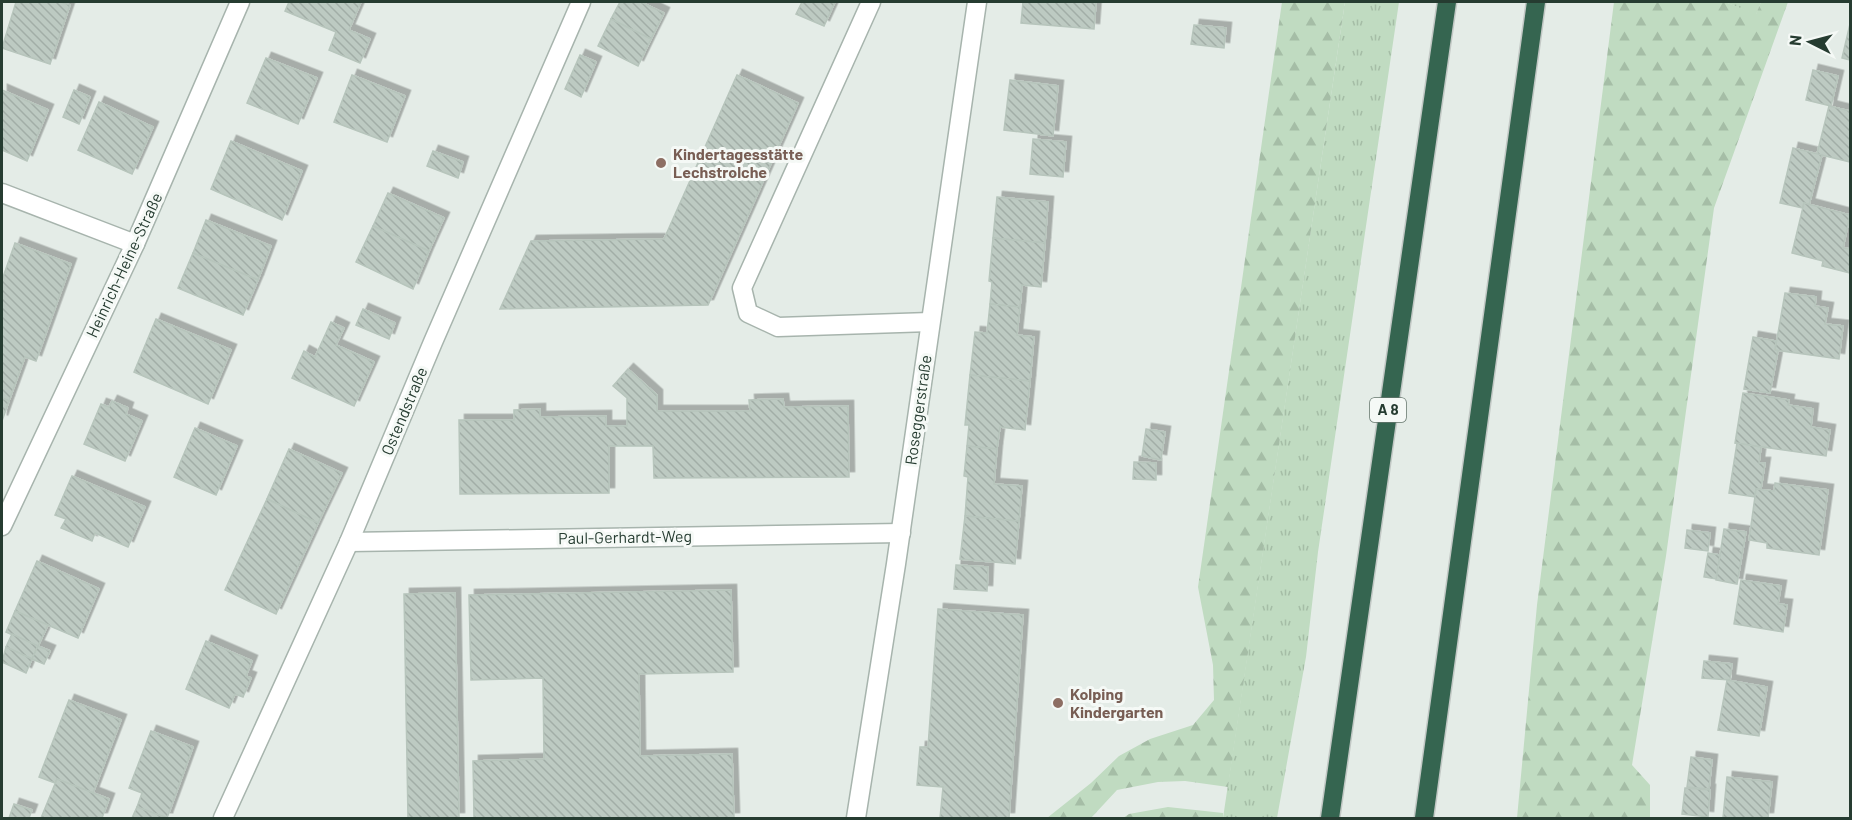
<svg xmlns="http://www.w3.org/2000/svg" width="1852" height="820" font-family="Barlow,sans-serif">
  <style>
    .grass { fill: url(#grass-tufts) }
    .forest { fill: url(#forest-firs) }
    .building { fill: url(#building-back-hatch); stroke: #b7c5bc; stroke-width: 1.5; filter: url(#shadow) }
    .lines { fill: none; stroke-linecap: round; stroke-linejoin: round }
    .street-casing { stroke: #a7b4ad; stroke-width: 21 }
    .highway-casing { stroke: #c2c8c5; stroke-width: 21 }
    .street { stroke: #fff; stroke-width: 18 }
    .highway { stroke: #356550; stroke-width: 18 }
    .education-dot { fill: #8d6e63; stroke: #f5f9f6; stroke-width: 2 }
    .labels { text-anchor: middle; stroke-width: 6; stroke-linejoin: round; paint-order: stroke }
    .shield { fill: #f5f9f6; stroke: #64756c; stroke-width: 1.5 }
    .shield-label { font-size: 15px; font-weight: bold; fill: #263c31 }
    .education-label { font-size: 16px; font-weight: bold; fill: #785e54; stroke: #f5f9f6; text-anchor: start }
    .street-label { font-size: 16px; fill: #263c31; stroke: #f5f9f6 }
  </style>
  <defs>
    <pattern id="grass-tufts" width="24" height="20" patternUnits="userSpaceOnUse" patternTransform="scale(1.5)"><rect width="24" height="20" fill="#c0dbc1"/><path d="M3 7l-1-3M5 7V3M7 7l1-3M15 17l-1-3M17 17v-4M19 17l1-3" fill="none" stroke="#a5bda6"/></pattern>
    <pattern id="forest-firs" width="22" height="20" patternUnits="userSpaceOnUse" patternTransform="scale(1.5)"><rect width="22" height="20" fill="#c0dbc1"/><path d="M5 1l3.5 6h-7zM16 11l3.5 6h-7z" fill="#a5bda6"/></pattern>
    <pattern id="building-back-hatch" width="6" height="6" patternUnits="userSpaceOnUse" patternTransform="scale(1.5)"><rect width="6" height="6" fill="#bdcac2"/><path d="M-1 5l2 2M0 0l6 6M5-1l2 2" fill="none" stroke="#a2aea7"/></pattern>
    <filter id="shadow"><feDropShadow dx="5.5" dy="-5.5" stdDeviation="0" flood-color="#0004"/></filter>
  </defs>
  <rect width="100%" height="100%" fill="#e4ece7"/>
  <g class="grass">
    <polygon points="1345,2 1399,2 1318,552 1306,657 1277,818 1223,818"/>
    <polygon points="1725,2 1761,2 1756,15"/>
  </g>
  <g class="forest">
    <polygon points="1282,2 1345,2 1228,787 1185,781 1158,782 1117,790 1091,818 1047,818 1091,783 1119,756 1150,739 1193,725 1214,700 1213,665 1198,587"/>
    <polygon points="1614,2 1725,2 1756,14 1761,2 1788,2 1714,208 1666,556 1632,765 1650,785 1650,818 1517,818 1537,605"/>
    <polygon points="1168,807 1223,813 1223,818 1123,818 1129,814"/>
  </g>
  <g class="building">
    <polygon points="16,2 60,2 70,5 50,64 2,48"/>
    <polygon points="289,2 361,2 349,30 370,39 360,63 329,50 336,32 285,11"/>
    <polygon points="620,2 641,2 664,13 651,39 611,19"/>
    <polygon points="802,2 835,2 824,26 796,14"/>
    <polygon points="1023,2 1096,2 1094,29 1021,23"/>
    <polygon points="611,19 651,39 638,66 598,46"/>
    <polygon points="1850,24 1850,60 1842,58"/>
    <polygon points="1194,25 1226,28 1224,48 1191,44"/>
    <polygon points="580,55 596,62 581,97 565,89"/>
    <polygon points="266,58 317,78 298,124 247,103"/>
    <polygon points="1813,70 1838,76 1831,106 1806,100"/>
    <polygon points="352,75 405,96 387,142 334,122"/>
    <polygon points="737,75 798,103 708,305 500,309 531,241 664,239"/>
    <polygon points="1010,80 1058,86 1053,136 1004,130"/>
    <polygon points="2,90 48,110 27,161 2,150"/>
    <polygon points="74,90 90,97 79,124 63,117"/>
    <polygon points="99,102 153,127 132,174 78,150"/>
    <polygon points="1829,106 1850,111 1850,162 1817,154"/>
    <polygon points="1033,139 1066,142 1063,177 1030,174"/>
    <polygon points="231,141 302,171 282,220 211,189"/>
    <polygon points="1793,148 1822,155 1809,205 1804,203 1803,208 1780,203"/>
    <polygon points="433,151 463,162 458,178 427,166"/>
    <polygon points="388,193 444,218 429,251 373,226"/>
    <polygon points="997,197 1048,202 1045,243 993,238"/>
    <polygon points="1804,203 1850,215 1843,248 1850,249 1850,273 1822,266 1823,261 1792,253"/>
    <polygon points="206,220 271,246 258,280 193,253"/>
    <polygon points="373,226 429,251 413,289 356,262"/>
    <polygon points="993,238 1045,243 1041,287 1022,285 1020,307 990,304 992,282 989,281"/>
    <polygon points="15,243 71,264 36,361 25,357 9,401 2,398 2,280"/>
    <polygon points="193,253 258,280 243,315 178,288"/>
    <polygon points="1785,293 1816,297 1815,306 1828,308 1825,324 1843,326 1839,359 1775,350"/>
    <polygon points="990,304 1020,307 1017,335 1034,337 1030,381 970,375 975,332 987,333"/>
    <polygon points="363,309 395,323 389,339 356,325"/>
    <polygon points="156,319 231,350 208,404 134,372"/>
    <polygon points="331,322 344,328 336,345 374,362 354,406 292,378 304,351 315,357"/>
    <polygon points="1753,337 1776,341 1775,350 1778,351 1770,393 1744,389"/>
    <polygon points="628,369 657,395 657,411 750,411 749,400 783,399 784,407 848,406 849,477 654,478 653,446 609,446 609,493 460,494 459,420 514,420 514,410 540,409 540,417 606,416 606,426 627,426 627,398 613,386"/>
    <polygon points="970,375 1030,381 1025,430 1000,427 997,449 967,446 969,425 965,425"/>
    <polygon points="1743,393 1789,400 1788,405 1813,409 1811,427 1830,430 1826,456 1735,443"/>
    <polygon points="2,398 9,401 2,421"/>
    <polygon points="112,401 128,408 126,414 142,421 125,461 84,444 101,404 109,407"/>
    <polygon points="195,428 237,446 216,495 174,477"/>
    <polygon points="1146,429 1165,432 1161,460 1142,456"/>
    <polygon points="1737,443 1761,447 1759,463 1765,463 1761,489 1756,489 1755,497 1729,493"/>
    <polygon points="967,446 997,449 994,484 1022,486 1019,521 965,516 968,477 964,476"/>
    <polygon points="289,449 342,473 318,523 267,499"/>
    <polygon points="1134,462 1156,463 1156,480 1133,479"/>
    <polygon points="72,476 145,507 128,547 95,533 92,541 61,528 66,519 55,515"/>
    <polygon points="1775,483 1828,490 1819,555 1767,548 1767,543 1749,540 1756,489 1774,491"/>
    <polygon points="267,499 318,523 276,614 225,590"/>
    <polygon points="965,516 1019,521 1015,564 960,559"/>
    <polygon points="1724,529 1746,532 1737,584 1716,580"/>
    <polygon points="1687,530 1710,533 1708,551 1685,548"/>
    <polygon points="1708,553 1720,555 1716,579 1704,577"/>
    <polygon points="37,561 99,589 78,638 15,611"/>
    <polygon points="956,565 988,567 987,591 954,589"/>
    <polygon points="1741,580 1781,586 1778,604 1787,605 1783,632 1734,624"/>
    <polygon points="731,590 733,672 639,674 640,756 732,754 734,818 474,818 473,761 544,759 543,678 471,680 469,595"/>
    <polygon points="455,593 459,818 408,818 404,594"/>
    <polygon points="938,609 1023,615 1009,818 940,818 943,787 917,785 920,747 928,747"/>
    <polygon points="15,611 48,625 38,646 6,632"/>
    <polygon points="12,634 38,646 32,659 6,647"/>
    <polygon points="206,641 252,661 246,676 251,678 243,697 235,694 229,708 186,689"/>
    <polygon points="38,646 50,651 44,664 32,659"/>
    <polygon points="6,647 32,659 26,673 2,662"/>
    <polygon points="1704,661 1732,664 1730,680 1702,678"/>
    <polygon points="1727,680 1767,687 1759,736 1718,730"/>
    <polygon points="69,700 121,720 93,793 57,779 55,783 39,777"/>
    <polygon points="151,731 193,747 167,818 137,807 142,793 129,788"/>
    <polygon points="1691,757 1712,760 1709,789 1687,787"/>
    <polygon points="1727,777 1772,782 1768,818 1723,818"/>
    <polygon points="57,779 109,799 102,818 41,818"/>
    <polygon points="1685,788 1710,790 1708,817 1682,814"/>
    <polygon points="14,804 32,810 29,818 9,818"/>
    <polygon points="137,807 167,818 168,818 132,818"/>
  </g>
  <g class="lines">
    <g class="street-casing">
      <g id="street">
        <polyline points="871,2 742,288 748,313 778,327 930,322"/>
        <polyline points="2,193 135,244"/>
        <polyline points="2,526 135,244 240,2"/>
        <polyline points="349,542 901,533"/>
        <polyline points="223,818 349,542 433,342 581,2"/>
        <polyline points="856,818 896,564 977,2"/>
      </g>
    </g>
    <g class="highway-casing">
      <g id="highway">
        <polyline points="1330,818 1447,2"/>
        <polyline points="1424,818 1536,2"/>
      </g>
    </g>
    <use href="#street" class="street"/>
    <use href="#highway" class="highway"/>
  </g>
  <g class="education-dot">
    <circle cx="661" cy="163" r="6"/>
    <circle cx="1058" cy="703" r="6"/>
  </g>
  <g class="labels">
    <rect class="shield" x="1370" y="398" width="36" height="24" rx="4.5"/>
    <g class="shield-label">
      <text x="1388" y="415">A 8</text>
    </g>
    <g class="education-label">
      <text x="673" y="160">Kindertagesstätte<tspan x="673" dy="18">Lechstrolche</tspan></text>
      <text x="1070" y="700">Kolping<tspan x="1070" dy="18">Kindergarten</tspan></text>
    </g>
    <g class="street-label">
      <text transform="translate(124 265) rotate(-65)" y="6">Heinrich-Heine-Straße</text>
      <text transform="translate(918 410) rotate(-82)" y="6">Roseggerstraße</text>
      <text transform="translate(404 411) rotate(-67)" y="6">Ostendstraße</text>
      <text transform="translate(625 537) rotate(-1)" y="6">Paul-Gerhardt-Weg</text>
    </g>
  </g>
  <rect width="1852" height="820" fill="none" stroke="#263c31" stroke-width="6"/>
  <g transform="translate(1810 42) rotate(276)" stroke="#f5f9f6" stroke-width="4.5" paint-order="stroke">
  <path d="M0-4.5L10 22L0 15L-10 22Z" fill="#263c31"/>
  <text y="-9" font-size="16" font-weight="bold" text-anchor="middle" fill="#263c31">N</text>
  </g>
</svg>
